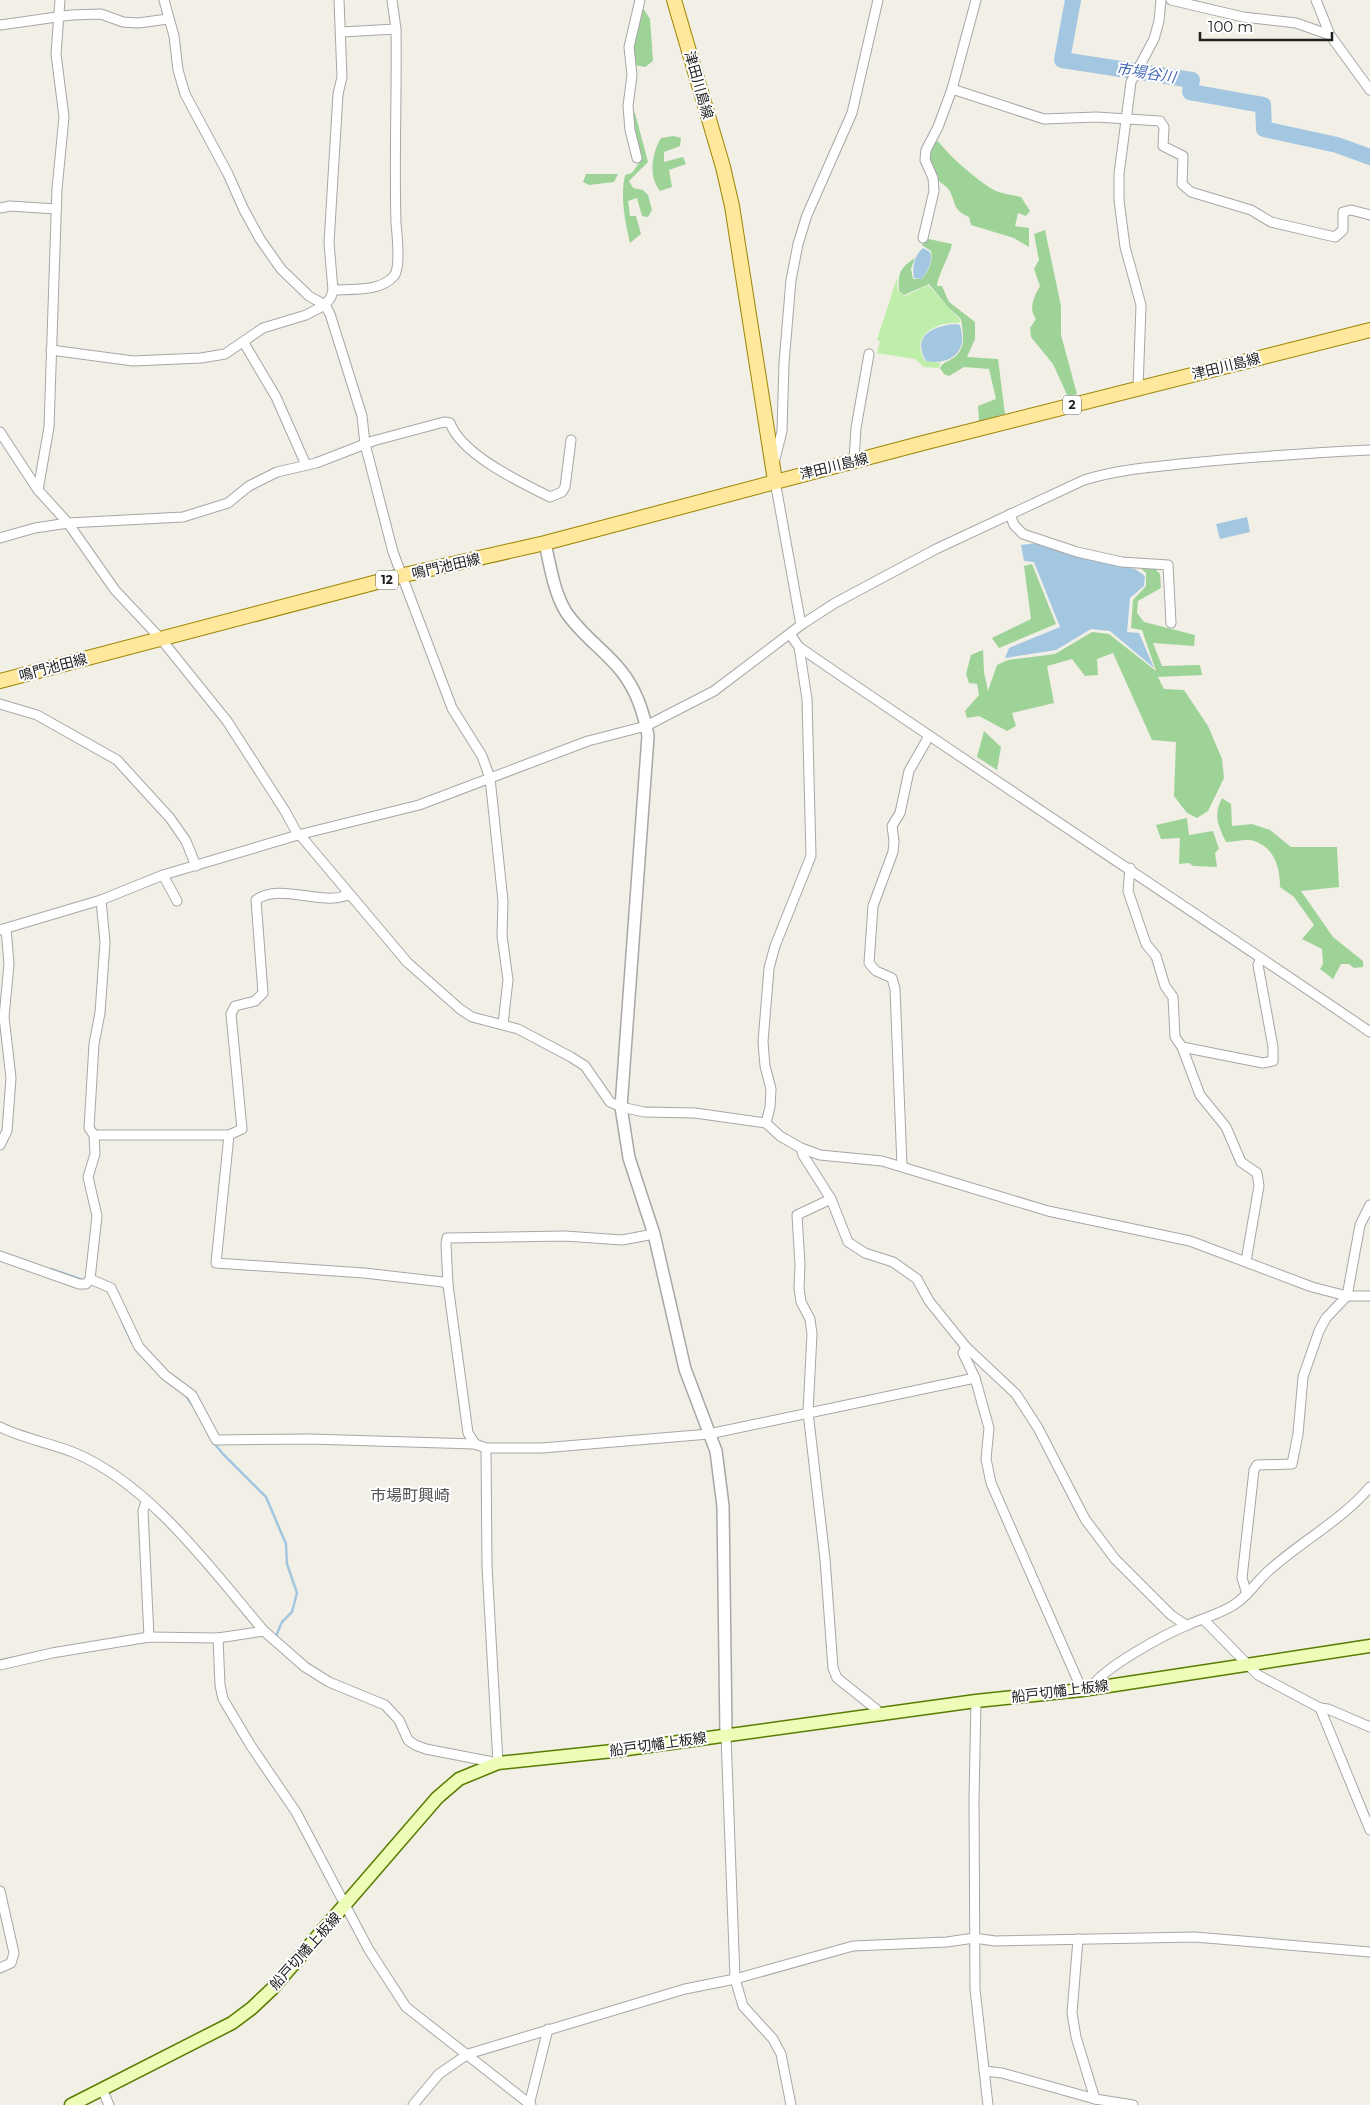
<svg xmlns="http://www.w3.org/2000/svg" width="1370" height="2105" font-family="Montserrat,'Noto Sans JP',sans-serif">
  <style>
    .grass { fill: #beeea9 }
    .forest { fill: #9ed398 }
    .water { fill: #a4c7e1 }
    .lines { fill: none; stroke-linecap: round; stroke-linejoin: round }
    .stream { stroke: #a4c7e1; stroke-width: 2.5 }
    .river { stroke: #a4c7e1; stroke-width: 16 }
    .minor-casing { stroke: #a7a7a7; stroke-width: 11 }
    .tertiary-casing { stroke: #a7a7a7; stroke-width: 14 }
    .secondary-casing { stroke: #587d00; stroke-width: 15 }
    .primary-casing { stroke: #9b8500; stroke-width: 16 }
    .minor { stroke: #fff; stroke-width: 9 }
    .tertiary { stroke: #fff; stroke-width: 11 }
    .secondary { stroke: #edfdb7; stroke-width: 12 }
    .primary { stroke: #ffe79c; stroke-width: 14 }
    .labels { text-anchor: middle; stroke-width: 4; stroke-linejoin: round; paint-order: stroke }
    .shield { fill: #fff; stroke: #636363; stroke-width: 1 }
    .shield-label { font-size: 12px; font-weight: bold; fill: #202020 }
    .street-label { font-size: 14px; fill: #202020; stroke: #fff }
    .water-label { font-size: 15px; font-style: italic; fill: #4569b6; stroke: #fff }
    .quarter-label { font-size: 16px; fill: #535353; stroke: #fff }
  </style>
  <rect width="100%" height="100%" fill="#f1efe6"/>
  <path class="grass" d="M897,278l1,13 7,5 23,-11 32,35v3c-23,-2 -51,12 -35,38l16,2 -3,5 -14,-1 -9,-8 -38,-6 3,-12 -3,-1z"/>
  <g class="forest">
    <polygon points="643,8 650,19 653,61 645,67 635,65 633,46"/>
    <path d="M632,113h3l13,49 -19,19 4,7 10,2 5,5 4,15 -4,7 -6,-1 -5,-18 -9,3 2,15h6l5,18 -11,9c-5,-22 -10,-46 -5,-68l7,-2 9,-13z"/>
    <path d="M673,136l8,2 -1,8 -16,6v10l19,-5 3,7 -17,6 3,17 -12,4c-12,-15 -8,-38 1,-53z"/>
    <path d="M938,141c11,15 40,40 56,49 8,4 19,5 27,7l9,14 -4,5 -8,-3 -3,13 14,2v19l-15,-9 -43,-13 -2,-8c-18,-8 -12,-14 -20,-27 -3,-5 -9,-7 -12,-11 -8,-11 -13,-30 1,-38z"/>
    <polygon points="586,174 618,174 614,182 589,185 583,182"/>
    <path d="M1045,230l16,76v29l16,59 -9,3 -15,-33 -22,-27 -1,-9 6,-9c-8,-11 -2,-22 4,-33l-6,-17 5,-9 -5,-26z"/>
    <path d="M924,238l28,6c-3,13 -15,33 -15,42h5l7,16 26,20v17l-8,18 31,2 7,55 -26,7 -1,-15 18,-7 -7,-30 -25,-2 -15,9 -5,-2 -4,-6c3,-6 8,-6 13,-10 14,-9 10,-25 8,-39l-13,-12 -19,-23 -25,11 -5,-4c-1,-18 1,-23 16,-33l-4,11 2,10h8c8,-7 12,-18 10,-28l-9,-6z"/>
    <polygon points="1032,564 1056,624 999,648 992,638 1031,619 1024,566"/>
    <polygon points="1138,566 1153,567 1160,574 1161,588 1138,601 1137,613 1144,622 1195,635 1194,646 1153,643 1162,666 1200,665 1202,675 1158,677 1164,689 1184,690 1208,726 1222,759 1224,778 1208,811 1197,818 1187,813 1174,796 1176,742 1152,740 1113,653 1097,659 1098,675 1085,676 1072,659 1047,666 1054,703 1012,713 1016,726 1007,731 979,716 967,718 965,711 979,695 977,684 969,683 966,674 971,655 983,650 984,672 988,691 997,665 1008,660 1055,654 1092,632 1109,634 1156,671 1142,630 1131,628 1133,600 1146,586 1146,573"/>
    <polygon points="984,731 1001,747 997,770 977,757"/>
    <path d="M1222,798l9,6 1,22 20,-2 18,6 21,17h46l2,40 -38,4 32,46 30,24v6l-9,1 -5,-4h-8l-8,15 -13,-10 3,-5 -1,-15 -20,-10 12,-14 -20,-28 -14,-10c0,-19 -5,-39 -26,-46 -7,-3 -20,1 -28,1 -8,-17 -13,-26 -4,-44z"/>
    <polygon points="1187,818 1189,835 1213,831 1219,849 1215,853 1217,867 1193,866 1189,863 1179,864 1180,838 1161,839 1156,825"/>
  </g>
  <g class="water">
    <path d="M923,248l7,4c3,9 -2,20 -9,27l-7,-1c-2,-10 0,-23 9,-30z"/>
    <path d="M955,324l5,1c1,5 3,12 2,17 -3,18 -22,22 -36,19 -15,-26 8,-35 29,-37z"/>
    <polygon points="1247,517 1250,532 1220,539 1216,524"/>
    <polygon points="1037,543 1078,556 1135,569 1145,576 1144,586 1130,598 1127,632 1139,633 1154,668 1110,631 1091,629 1056,650 1005,658 1009,648 1060,627 1034,562 1024,561 1021,545"/>
  </g>
  <g class="lines">
    <g class="stream">
      <polyline points="51,1269 86,1281"/>
      <polyline points="121,1319 132,1343"/>
      <polyline points="145,1359 153,1368"/>
      <polyline points="186,1396 193,1406"/>
      <polyline points="214,1443 223,1454 266,1497 286,1544 287,1564 297,1593 292,1612 282,1622 276,1636"/>
    </g>
    <polyline class="river" points="1073,0 1062,60 1192,80 1190,92 1263,105 1264,129 1337,145 1370,157"/>
    <g class="minor-casing">
      <g id="minor">
        <polyline points="164,0 174,36 178,70 185,94 228,174 244,210 260,239 281,269 309,296 325,305 330,314 362,416 365,444 393,552 452,708 482,756 490,778 503,901 502,936 508,980 503,1024"/>
        <polyline points="1171,0 1243,17 1296,23 1330,35"/>
        <polyline points="1316,0 1330,35 1370,90"/>
        <polyline points="0,25 71,15 101,14 123,22 138,23 168,19"/>
        <polyline points="341,32 396,29"/>
        <polyline points="952,89 1044,119 1096,117 1160,121 1164,127 1163,146 1183,156 1182,184 1191,192 1251,210 1271,222 1335,237 1343,230 1343,212 1351,210 1370,215"/>
        <polyline points="637,158 630,130 628,106 632,75 629,47 640,0"/>
        <polyline points="0,208 10,206 56,209"/>
        <polyline points="923,238 934,191 933,178 925,160 926,150 938,127 952,89 976,0"/>
        <path d="M333,290c20,-1 47,2 61,-14 7,-9 3,-41 2,-53 -2,-64 1,-129 0,-194l-4,-29"/>
        <polyline points="244,343 276,397 306,465"/>
        <polyline points="51,350 133,361 201,358 225,354 263,328 306,315 325,305 331,297 333,290 329,243 338,94 342,77 339,0"/>
        <polyline points="1138,389 1141,305 1125,247 1119,200 1119,174 1131,82 1154,39 1159,21 1161,0"/>
        <polyline points="0,432 38,490 68,523 115,590 161,639 227,721 285,811 298,835"/>
        <polyline points="854,461 856,428 869,354"/>
        <polyline points="774,463 782,431 784,363 791,280 798,244 807,215 852,113 878,0"/>
        <polyline points="775,481 801,625"/>
        <polyline points="38,490 49,427 57,189 64,117 56,54 60,0"/>
        <polyline points="1010,514 1014,525 1023,534 1077,552 1122,562 1168,565 1171,623"/>
        <path d="M0,538l35,-10 33,-5 115,-6 45,-14 21,-17 28,-14 39,-9 57,-22 71,-19 6,1c12,32 70,59 100,74l12,-5 3,-5 6,-47"/>
        <path d="M790,634l9,13c189,130 381,255 571,385"/>
        <polyline points="0,704 37,715 117,760 170,818 186,841 196,866"/>
        <polyline points="300,835 407,962 460,1009 472,1017 518,1029 571,1057 585,1066 610,1102 621,1107 644,1112 695,1113 766,1123 780,1136 801,1148 820,1155 882,1161 1048,1211 1190,1241 1312,1287 1347,1296 1370,1296"/>
        <polyline points="1130,868 1128,891 1146,944 1156,956 1165,986 1173,997 1175,1037 1182,1047 1200,1095 1226,1127 1241,1162 1257,1173 1259,1186 1246,1261"/>
        <polyline points="163,875 177,901"/>
        <path d="M0,930l101,-30 62,-25 135,-40 121,-30 169,-64 58,-15 68,-35 87,-66 34,-22 101,-54 148,-69c35,-11 70,-13 106,-17 60,-6 120,-10 180,-13"/>
        <polyline points="1182,1047 1263,1063 1273,1061 1273,1047 1258,965 1261,958"/>
        <polyline points="766,1123 770,1107 771,1089 765,1066 763,1042 769,968 775,946 811,856 807,699 799,647"/>
        <path d="M94,1135h135l13,-6 -11,-115 4,-8 20,-5 8,-8 -7,-93c20,-15 54,0 78,-2 5,0 10,-2 15,-3"/>
        <polyline points="229,1135 216,1263 364,1273 443,1282 448,1285"/>
        <polyline points="0,1145 7,1131 11,1078 4,1017 9,964 6,929"/>
        <polyline points="801,1148 803,1155 831,1199 848,1242 865,1253 893,1262 917,1279 929,1301 966,1347 1016,1394 1038,1428 1085,1519 1115,1559 1171,1615 1186,1625"/>
        <polyline points="902,1166 895,989 892,978 876,971 869,963 873,906 893,852 894,841 892,826 900,813 909,771 929,736"/>
        <polyline points="831,1199 797,1215 800,1265 799,1288 801,1302 810,1319 812,1334 808,1412 825,1559 833,1668 837,1678 876,1709 880,1715"/>
        <polyline points="0,1256 79,1284 86,1284 90,1279 97,1216 88,1177 95,1154 94,1135 89,1128 94,1044 100,1013 105,942 101,900"/>
        <polyline points="90,1279 111,1288 139,1347 165,1375 192,1395 216,1440 310,1439 475,1444 486,1448 542,1448 709,1434 975,1378"/>
        <polyline points="966,1347 963,1353 975,1378 989,1428 986,1459 991,1483 1082,1690"/>
        <path d="M0,1427c24,12 51,16 75,26 76,32 137,117 189,178l41,36 24,15 56,23 14,15 9,20 7,5 11,4 72,14 -11,-197 -1,-118"/>
        <polyline points="475,1444 468,1433 448,1285 446,1244 447,1238 565,1236 622,1240 654,1234"/>
        <polyline points="146,1502 143,1511 149,1637"/>
        <polyline points="1247,1594 1242,1578 1254,1470 1257,1465 1292,1464 1298,1434 1303,1377 1319,1331 1326,1318 1347,1296 1360,1225 1370,1205"/>
        <polyline points="1204,1620 1258,1675 1320,1708 1370,1830"/>
        <polyline points="218,1638 220,1685 223,1699 251,1746 296,1812 369,1950 406,2007 531,2105"/>
        <polyline points="0,1665 52,1653 149,1637 218,1638 264,1631"/>
        <path d="M1091,1688c11,-20 76,-55 99,-64 16,-7 34,-11 48,-22 13,-10 22,-25 35,-35 32,-28 70,-48 97,-80"/>
        <polyline points="976,1701 974,1799 975,1989 988,2105"/>
        <polyline points="1320,1708 1328,1709 1370,1727"/>
        <polyline points="726,1735 735,1979 743,2006 773,2039 781,2054 791,2105"/>
        <polyline points="0,1891 14,1953 11,1963 0,1968"/>
        <polyline points="1078,1939 1072,2013 1076,2037 1095,2099"/>
        <polyline points="984,2071 1002,2073 1095,2099 1133,2105"/>
        <polyline points="102,2089 109,2105"/>
        <polyline points="413,2105 439,2074 468,2054 685,1989 735,1979 853,1946 947,1942 974,1938 995,1941 1195,1937 1370,1952"/>
        <polyline points="529,2105 548,2029"/>
      </g>
    </g>
    <g class="tertiary-casing">
      <path id="tertiary" d="M545,543c5,22 9,50 21,69 16,24 39,38 56,60 14,18 22,41 26,64l-27,371 8,51 25,76 31,135 31,82 7,55 3,229"/>
    </g>
    <g class="secondary-casing">
      <polyline id="secondary" points="71,2105 232,2023 252,2008 272,1989 437,1798 459,1779 498,1763 613,1751 976,1701 1082,1690 1370,1646"/>
    </g>
    <g class="primary-casing">
      <g id="primary">
        <polyline points="674,0 723,167 732,206 775,481"/>
        <polyline points="0,681 404,575 545,543 923,443 1370,330"/>
      </g>
    </g>
    <use href="#minor" class="minor"/>
    <use href="#tertiary" class="tertiary"/>
    <use href="#secondary" class="secondary"/>
    <use href="#primary" class="primary"/>
  </g>
  <g class="labels">
    <g class="shield">
      <rect x="1063" y="395.5" width="18" height="19" rx="4"/>
      <rect x="376" y="570.5" width="22" height="19" rx="4"/>
    </g>
    <g class="shield-label">
      <text x="1072" y="409">2</text>
      <text x="387" y="584">12</text>
    </g>
    <g class="street-label">
      <text transform="translate(699 85) rotate(74)" y="5">津田川島線</text>
      <text transform="translate(1226 366) rotate(-14)" y="5">津田川島線</text>
      <text transform="translate(834 466) rotate(-14)" y="5">津田川島線</text>
      <text transform="translate(446 566) rotate(-13)" y="5">鳴門池田線</text>
      <text transform="translate(53 667) rotate(-15)" y="5">鳴門池田線</text>
      <text transform="translate(1060 1691) rotate(-7)" y="5">船戸切幡上板線</text>
      <text transform="translate(658 1744) rotate(-8)" y="5">船戸切幡上板線</text>
      <text transform="translate(305 1951) rotate(-48)" y="5">船戸切幡上板線</text>
    </g>
    <g class="water-label">
      <text transform="translate(1146 73) rotate(9)" y="5">市場谷川</text>
    </g>
    <g class="quarter-label">
      <text x="410" y="1501">市場町興崎</text>
    </g>
  </g>
  <path d="M1200 32v8h132v-8" fill="none" stroke="#202020" stroke-width="2.5"/>
  <text x="1208" y="32" font-size="15" fill="#202020" stroke="#ffffff" stroke-width="4" paint-order="stroke">100 m</text>
</svg>
